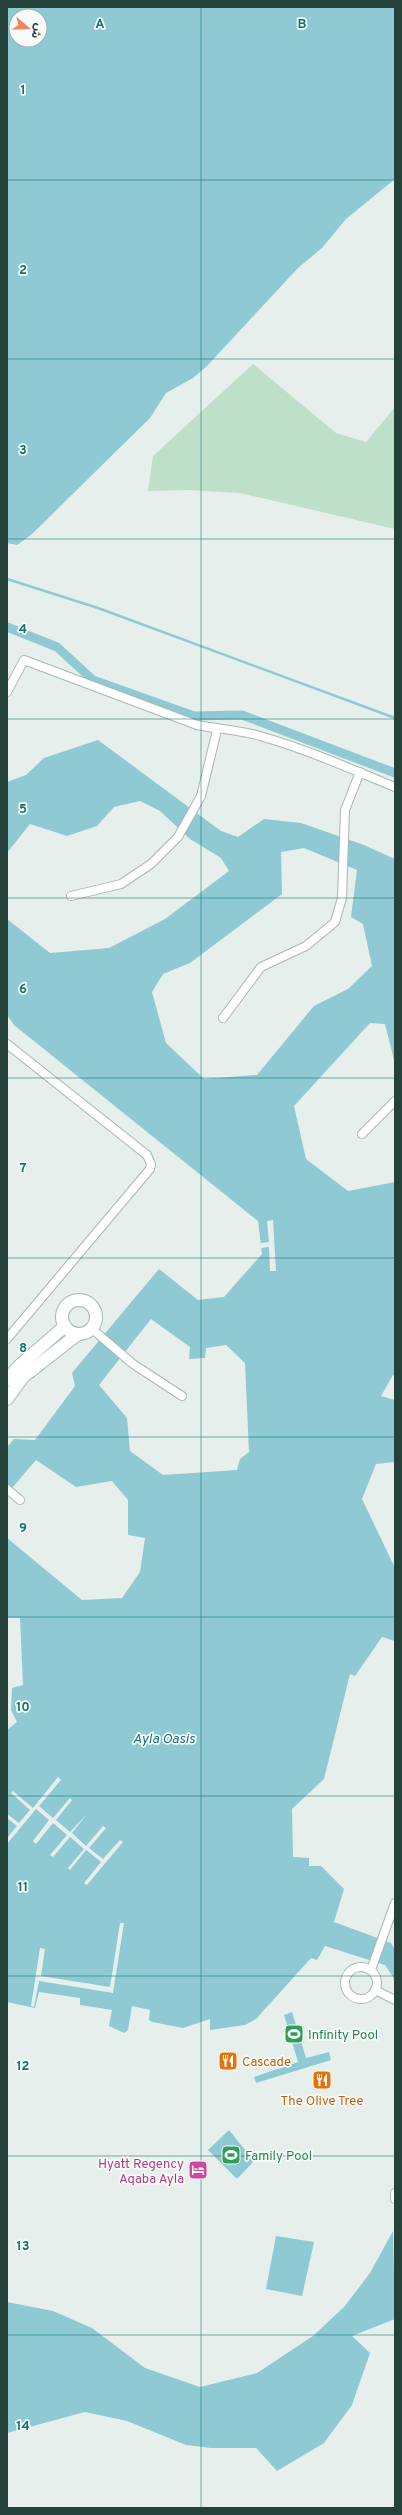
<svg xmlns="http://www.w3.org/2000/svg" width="402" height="2515" font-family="Overpass,'Noto Sans Arabic',sans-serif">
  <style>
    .green { fill: #bfe0c8 }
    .water { fill: #8ec9d4; fill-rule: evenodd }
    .pier { fill: #e6efeb }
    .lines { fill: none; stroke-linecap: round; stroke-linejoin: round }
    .stream { stroke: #8ec9d4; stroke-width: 2.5 }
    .canal { stroke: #8ec9d4; stroke-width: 9 }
    .street-casing { stroke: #a8b8b2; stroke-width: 10 }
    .secondary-casing { stroke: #a4bbb3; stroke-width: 14 }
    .street { stroke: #fff; stroke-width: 8 }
    .secondary { stroke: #fff; stroke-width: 12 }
    .grid { fill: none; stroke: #0f766e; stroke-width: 1; stroke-opacity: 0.55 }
    .labels { text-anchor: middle; stroke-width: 3.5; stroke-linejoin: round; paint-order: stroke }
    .leisure-label { font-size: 13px; fill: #27864d; stroke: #f7fbf9; text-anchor: start }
    .food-label { font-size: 13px; fill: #c56008; stroke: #f7fbf9; text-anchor: start }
    .hotel-label { font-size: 13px; fill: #b23c85; stroke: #f7fbf9; text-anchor: end }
    .water-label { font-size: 14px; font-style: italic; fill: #1c6f80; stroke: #f7fbf9 }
    .grid-label { font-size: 13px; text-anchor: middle; font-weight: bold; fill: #0f766e; stroke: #f7fbf9; stroke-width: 3.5; stroke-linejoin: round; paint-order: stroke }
  </style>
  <rect width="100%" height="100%" fill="#e6efeb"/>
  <polygon class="green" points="253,364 336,433 366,442 395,407 395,529 240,493 187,490 148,491 153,456"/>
  <g class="water">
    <path d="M7,7h388v172l-49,40 -24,29 -24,20 -92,99 -13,11 -27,15 -16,25 -118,116 -15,11 -10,-2zM16,16h24v24h-24z"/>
    <path d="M98,740l123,91 17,6 26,-18 37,4 63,22 31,14v205l-10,-40 -15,-1 -76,83 12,53 42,32 47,-9v194l-2,-1 -12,21 14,4v62l-19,2 -14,35 33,69v73l-13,-4 -27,39 -5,-2 -26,105 -32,30 1,48 16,1v8h12l23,23 -10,33 57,21 4,7v30l-10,-15 -60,-19 -8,14 -6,-2 -55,61 -11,6 -35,5v-11l-27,9 -31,-6 -3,-2 1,-10 -18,-4 -4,24 -4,3 -15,-7 3,-16 -32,-5v-7l-41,-6 -4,16 -28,-6v-272l10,-8 -6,-12 1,-22 11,-3 -3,-67h-13v-80l75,62 40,-2 18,-26 5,-34 -17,-3v-35l-16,-19 -36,6 -40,-27 -29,34v-47l7,-8 21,1 40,-54 -3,-13 87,-104 39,31 26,-3 38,-43 -4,-33 -244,-196 -7,-10v-96l43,34 59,-5 56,-29 64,-48 -8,-13 -31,-19 -30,-28 -20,-10 -26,6 -17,19 -30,10 -37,-12 -23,29v-71l19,-7 18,-17zM304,848l53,22 -6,47 12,7 9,42 -24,23 -34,17 -57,69 -53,4 -38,-36 -14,-51 11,-18 27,-11 92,-69 -1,-42zM151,1319l39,28 -1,12 16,-1 1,-10 20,-3 19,18 4,89 -9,7 -3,11 -74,5 -33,-24 -3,-33 -28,-33z"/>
    <polygon points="292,2012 306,2058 329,2052 331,2060 256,2083 254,2077 298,2062 284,2015"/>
    <polygon points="229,2130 254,2161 237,2179 208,2150"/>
    <polygon points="393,2231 395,2319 352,2336 370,2353 352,2405 324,2443 277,2471 256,2448 211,2448 186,2445 127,2421 85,2412 7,2433 7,2302 53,2311 92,2328 145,2368 200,2387 257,2373 313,2336 344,2307 370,2273"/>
    <polygon points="276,2236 314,2242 302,2296 266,2289"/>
  </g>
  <g class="pier">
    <polygon points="273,1220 276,1271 270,1271 269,1247 261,1248 261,1243 269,1242 267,1221"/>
    <polygon points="58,1777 61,1780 39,1806 53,1818 70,1798 72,1800 56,1820 70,1832 87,1814 72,1833 86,1846 103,1826 106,1828 89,1848 103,1859 120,1840 123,1842 87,1885 84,1883 101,1862 86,1850 70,1870 68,1868 84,1849 70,1837 53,1857 50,1855 67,1835 53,1823 36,1844 33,1841 49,1820 36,1809 7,1844 7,1838 17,1826 7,1818 7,1814 19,1823 30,1810 11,1793 13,1791 33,1808"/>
    <polygon points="120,1923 124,1923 113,1993 39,1981 34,2007 31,2006 40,1948 45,1949 41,1976 110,1987"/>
  </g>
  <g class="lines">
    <polyline class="stream" points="7,579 98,608 395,718"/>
    <polyline class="canal" points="7,627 57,647 93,680 194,716 242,715 395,773"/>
    <g class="street-casing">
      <g id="street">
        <path d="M7,692l17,-32 173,65c21,4 42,5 63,11 46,13 91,33 135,51"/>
        <polyline points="71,896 121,884 151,864 178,837 201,796 217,730"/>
        <polyline points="223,1018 261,967 306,946 335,922 342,898 345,810 360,772"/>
        <polyline points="7,1044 147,1155 151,1164 150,1169 7,1339"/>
        <polyline points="362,1134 395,1101"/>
        <polyline points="91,1328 133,1364 182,1396"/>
        <polyline points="7,1489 20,1500"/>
        <circle cx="361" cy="1983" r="16"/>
        <polyline points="368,1969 372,1967 395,1903"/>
        <polyline points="375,1990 395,2000"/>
        <polyline points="395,2193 395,2199"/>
      </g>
    </g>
    <g class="secondary-casing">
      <g id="secondary">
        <circle cx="79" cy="1317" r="17"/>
        <polyline points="7,1380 19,1366 65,1326"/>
        <polyline points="7,1399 23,1377 78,1334"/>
      </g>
    </g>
    <use href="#street" class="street"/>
    <use href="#secondary" class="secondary"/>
  </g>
  <path class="grid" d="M201,7v2501M7,180h388M7,359h388M7,539h388M7,719h388M7,898h388M7,1078h388M7,1258h388M7,1437h388M7,1617h388M7,1796h388M7,1976h388M7,2156h388M7,2335h388"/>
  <defs>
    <g id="stadium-square" transform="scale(1)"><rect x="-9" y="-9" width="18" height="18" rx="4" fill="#2e9e5b" stroke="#f7fbf9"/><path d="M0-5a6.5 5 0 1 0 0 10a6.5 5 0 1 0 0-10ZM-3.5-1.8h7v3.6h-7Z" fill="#fff"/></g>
    <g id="restaurant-square" transform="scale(1)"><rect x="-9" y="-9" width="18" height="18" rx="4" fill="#e8710a" stroke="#f7fbf9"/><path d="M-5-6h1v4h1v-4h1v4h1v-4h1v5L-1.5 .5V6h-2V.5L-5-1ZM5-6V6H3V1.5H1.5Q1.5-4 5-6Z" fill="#fff"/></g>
    <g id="hotel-square" transform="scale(1)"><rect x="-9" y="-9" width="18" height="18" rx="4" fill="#d1479c" stroke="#f7fbf9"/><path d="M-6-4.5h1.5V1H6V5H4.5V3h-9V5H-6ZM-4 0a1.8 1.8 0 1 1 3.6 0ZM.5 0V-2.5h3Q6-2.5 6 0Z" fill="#fff"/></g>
  </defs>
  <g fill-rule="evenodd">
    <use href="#stadium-square" x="294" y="2034"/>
    <use href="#restaurant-square" x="228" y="2061"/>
    <use href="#restaurant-square" x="322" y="2080"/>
    <use href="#stadium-square" x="231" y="2155"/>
    <use href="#hotel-square" x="198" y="2170"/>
  </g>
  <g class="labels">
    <g class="leisure-label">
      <text x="308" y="2039">Infinity Pool</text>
      <text x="245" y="2160">Family Pool</text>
    </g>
    <g class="food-label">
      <text x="242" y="2066">Cascade</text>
      <text x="322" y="2105" text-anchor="middle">The Olive Tree</text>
    </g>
    <g class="hotel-label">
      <text x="184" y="2168">Hyatt Regency<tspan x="184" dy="15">Aqaba Ayla</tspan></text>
    </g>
    <g class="water-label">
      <text x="164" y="1743">Ayla Oasis</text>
    </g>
  </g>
  <g class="grid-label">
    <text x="100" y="28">A</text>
    <text x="302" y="28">B</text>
    <text x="23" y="94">1</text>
    <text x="23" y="274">2</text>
    <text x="23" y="454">3</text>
    <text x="23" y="633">4</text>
    <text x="23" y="813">5</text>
    <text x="23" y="993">6</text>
    <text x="23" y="1172">7</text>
    <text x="23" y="1352">8</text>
    <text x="23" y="1532">9</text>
    <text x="23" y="1711">10</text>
    <text x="23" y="1891">11</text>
    <text x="23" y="2070">12</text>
    <text x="23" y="2250">13</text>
    <text x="23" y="2430">14</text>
  </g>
  <rect width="402" height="2515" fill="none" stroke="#24423a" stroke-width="16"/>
  <g transform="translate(28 28) rotate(109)"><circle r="19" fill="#f7fbf9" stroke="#a3b1ad"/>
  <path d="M0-3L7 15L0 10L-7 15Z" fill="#f4845f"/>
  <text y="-6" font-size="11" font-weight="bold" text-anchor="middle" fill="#24423a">ش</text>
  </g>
</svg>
